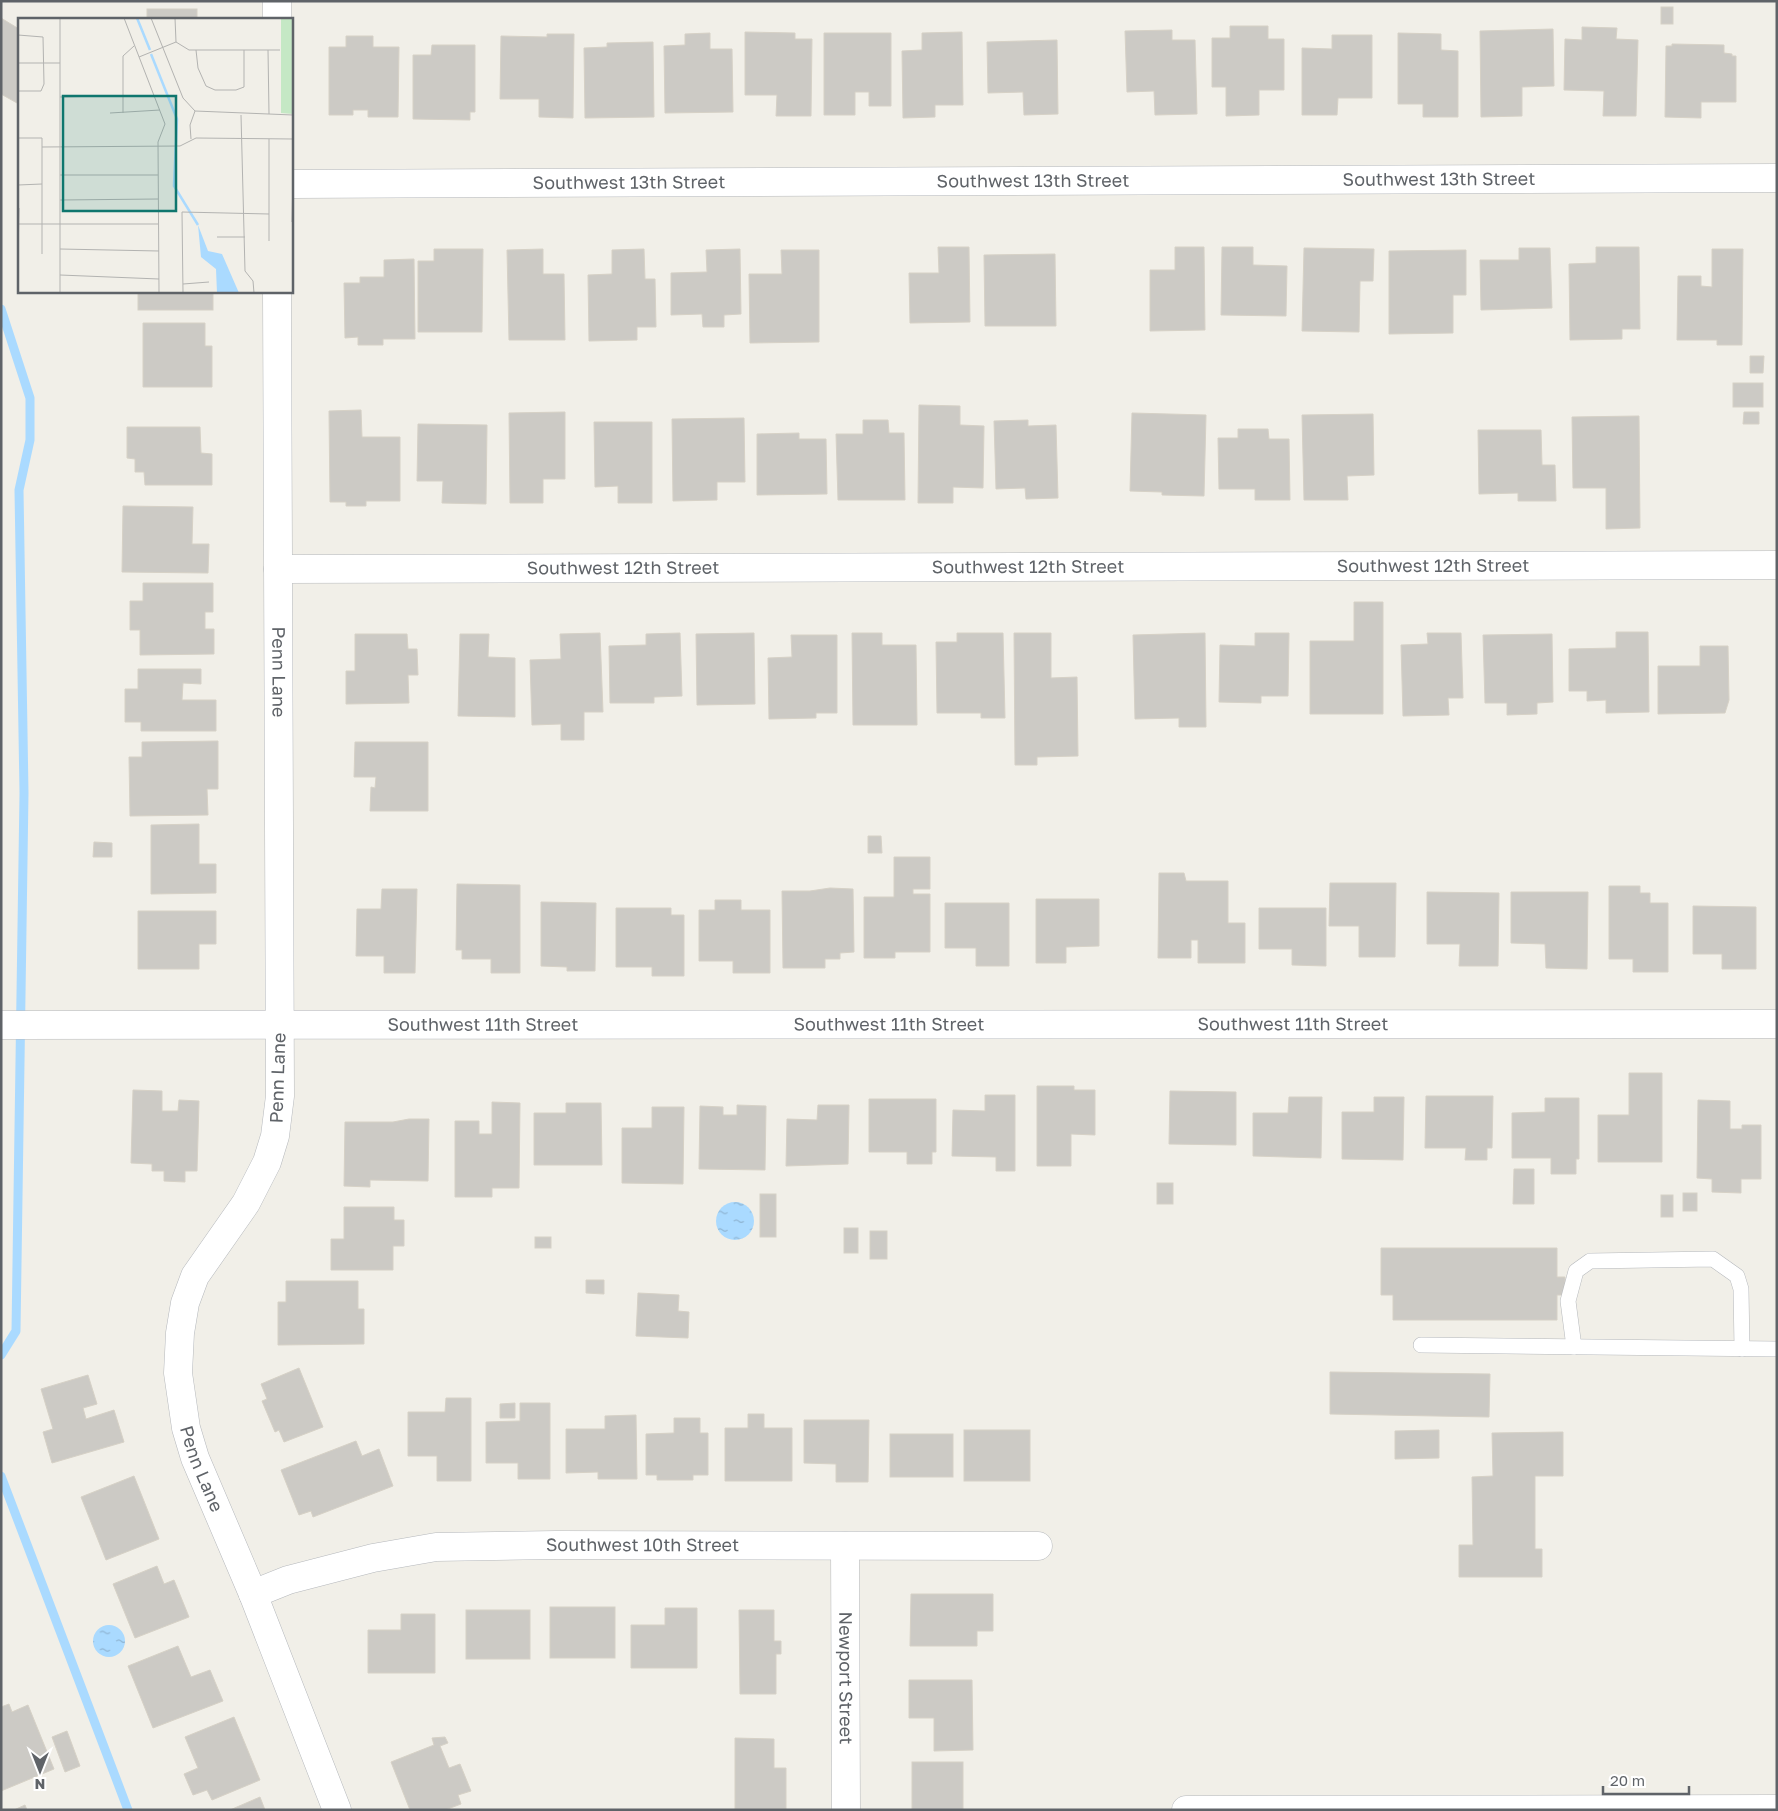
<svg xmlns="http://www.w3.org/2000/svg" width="1778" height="1811" font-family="'Golos Text',sans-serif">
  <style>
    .water { fill: url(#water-ripples) }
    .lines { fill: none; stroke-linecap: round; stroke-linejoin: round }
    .stream { stroke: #aadaff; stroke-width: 9 }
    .building { fill: #cccac5; stroke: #d6d1c6 }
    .lane-casing { stroke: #b5b8bc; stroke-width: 16 }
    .street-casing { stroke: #b5b8bc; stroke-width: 29 }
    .lane { stroke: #fff; stroke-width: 15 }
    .street { stroke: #fff; stroke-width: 28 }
    .labels { text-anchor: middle; stroke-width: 4.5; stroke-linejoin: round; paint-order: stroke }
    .street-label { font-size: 18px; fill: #5f6368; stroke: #fff }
    .inset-river { fill: none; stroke: #aadaff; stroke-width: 2.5 }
    .inset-road { fill: none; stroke: #b3b3b1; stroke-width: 1 }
    .view { fill: #0f766e; fill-opacity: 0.15; stroke: #0f766e; stroke-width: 2.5 }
    .inset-edge { fill: none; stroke: #5f6368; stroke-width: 2.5 }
  </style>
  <defs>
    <pattern id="water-ripples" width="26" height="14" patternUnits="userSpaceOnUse" patternTransform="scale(1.25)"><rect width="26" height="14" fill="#aadaff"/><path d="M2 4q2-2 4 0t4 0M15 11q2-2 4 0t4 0" fill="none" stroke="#8eb4d2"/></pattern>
  </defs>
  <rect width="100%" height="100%" fill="#f1efe8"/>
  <g class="water">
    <circle cx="735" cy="1221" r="19"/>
    <circle cx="109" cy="1641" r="16"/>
  </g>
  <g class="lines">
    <g class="stream">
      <polyline points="1,309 30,398 30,440 19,490 24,793 16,1331 1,1355"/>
      <polyline points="1,1476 128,1810"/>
    </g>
  </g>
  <g class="building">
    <rect x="1661" y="7" width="12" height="17"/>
    <rect x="147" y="9" width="50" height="10"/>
    <polygon points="1,18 19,29 19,101 17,103 1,94"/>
    <polygon points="1230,26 1268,26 1268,39 1284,39 1284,90 1259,90 1259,115 1226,116 1226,87 1212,87 1212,38 1230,38"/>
    <polygon points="1582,27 1617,28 1616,39 1638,40 1636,116 1603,116 1604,91 1564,90 1565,39 1582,40"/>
    <polygon points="1553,29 1554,86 1522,87 1522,116 1481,117 1480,31"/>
    <polygon points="1172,30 1172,40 1195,40 1197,114 1155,115 1154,91 1127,92 1125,31"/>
    <polygon points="745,32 795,33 795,39 812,39 811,116 776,116 777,95 745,95"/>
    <polygon points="962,32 963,105 935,105 935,117 903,118 902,51 922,50 922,33"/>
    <polygon points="710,33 710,49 732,49 733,112 665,113 664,46 685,45 685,34"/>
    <polygon points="824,33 891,33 891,106 869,106 869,92 855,92 855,115 824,115"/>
    <polygon points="1398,33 1441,34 1441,50 1458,51 1458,117 1423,117 1423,104 1398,104"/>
    <polygon points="547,34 574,34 573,118 539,117 539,99 500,99 501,36 547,37"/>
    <polygon points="1332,35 1372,35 1372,98 1338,98 1337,115 1302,115 1302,48 1332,49"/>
    <polygon points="346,36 373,36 373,47 399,47 398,117 368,117 368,110 353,110 353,115 329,115 329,47 346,47"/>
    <polygon points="1057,40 1058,114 1024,115 1023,92 988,93 987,42"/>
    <polygon points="653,42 654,117 585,118 584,48 607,47 607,43"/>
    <polygon points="1672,44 1724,45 1724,53 1732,54 1732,56 1736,56 1736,102 1701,102 1701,118 1665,117 1666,46 1672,46"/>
    <polygon points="432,45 475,45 475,112 470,112 470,120 413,119 413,55 431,55"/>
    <polygon points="938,247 969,247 970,322 910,323 909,273 939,273"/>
    <polygon points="1175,247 1204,247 1205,330 1150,331 1150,270 1175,270"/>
    <polygon points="1222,247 1253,247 1253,265 1287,266 1286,316 1221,315"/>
    <polygon points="1596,247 1639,247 1640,329 1622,329 1622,339 1570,340 1569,264 1596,263"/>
    <polygon points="1304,248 1374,249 1373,281 1360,281 1359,332 1302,331"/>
    <polygon points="1519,248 1550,248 1552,308 1481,310 1480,260 1519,260"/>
    <polygon points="434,249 483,249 482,332 418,332 418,261 434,261"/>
    <polygon points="543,249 543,274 564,274 565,340 509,340 507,250"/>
    <polygon points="644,249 645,279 655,279 656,327 637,327 637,340 589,341 588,275 612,274 612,250"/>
    <polygon points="740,249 741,314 724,315 724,327 703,327 702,314 671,315 671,273 707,272 706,250"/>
    <polygon points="1712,249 1743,249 1742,345 1717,345 1717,340 1677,340 1678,276 1701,276 1701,286 1712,287"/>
    <polygon points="781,250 819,250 819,342 750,343 749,274 782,274"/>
    <polygon points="1466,250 1466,295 1453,295 1453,333 1389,334 1389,251"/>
    <polygon points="1055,254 1056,326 985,326 984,255"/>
    <polygon points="414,259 415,339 383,339 383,345 358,345 358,337 345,338 344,283 360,283 360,277 384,277 384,260"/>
    <rect x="138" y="291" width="75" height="19"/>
    <polygon points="143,323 205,323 205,346 212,346 212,387 143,387"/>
    <polygon points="1750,356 1764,356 1763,373 1750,373"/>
    <rect x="1733" y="383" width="30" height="24"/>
    <polygon points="919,405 960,406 960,425 984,426 983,488 953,487 953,503 918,503"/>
    <polygon points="361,410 362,437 400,437 400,501 366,501 366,506 346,506 346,502 330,502 329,411"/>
    <polygon points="565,412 565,479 543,479 543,503 510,503 509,413"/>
    <polygon points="1744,412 1759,412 1759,424 1743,424"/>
    <polygon points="1132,413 1206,415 1204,496 1162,495 1162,492 1130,491"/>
    <polygon points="1373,414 1374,475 1347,476 1348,500 1304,500 1302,415"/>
    <polygon points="1639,416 1640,528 1606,529 1606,488 1573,488 1572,417"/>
    <polygon points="744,418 745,482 717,482 717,500 673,501 672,419"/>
    <polygon points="863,420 888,420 889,433 904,433 905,500 838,500 836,434 863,434"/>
    <polygon points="1028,420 1028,426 1056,425 1058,498 1026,499 1025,488 996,489 994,421"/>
    <polygon points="594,422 652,422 652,503 618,503 618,486 595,487"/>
    <polygon points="418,424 487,425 486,504 442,503 443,481 417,481"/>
    <polygon points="127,427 200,427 201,453 212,454 212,485 145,485 144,472 135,472 135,459 127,458"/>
    <polygon points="1238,429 1268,429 1269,439 1289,439 1290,500 1255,500 1255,489 1219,489 1218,438 1238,438"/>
    <polygon points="1478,430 1541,430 1542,465 1555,465 1556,501 1518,501 1518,493 1479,494"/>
    <polygon points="799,433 799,439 826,439 827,494 757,495 757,434"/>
    <polygon points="123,506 193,507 192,544 209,544 208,573 122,572"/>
    <polygon points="143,583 213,583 213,612 205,612 205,629 214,629 214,654 140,655 140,630 130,630 130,601 143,601"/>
    <polygon points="1354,602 1383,602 1383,714 1310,714 1310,641 1354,641"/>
    <polygon points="1616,632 1648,632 1649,712 1606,713 1606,700 1587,701 1587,691 1569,691 1569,649 1616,648"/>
    <polygon points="600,633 603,712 584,712 584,740 561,740 561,724 532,725 530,660 561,659 560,634"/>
    <polygon points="680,633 682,696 654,697 654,703 610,703 609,646 646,645 646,634"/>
    <polygon points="754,633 755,704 697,705 696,634"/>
    <polygon points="852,633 882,633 882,645 916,645 917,725 853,725"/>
    <polygon points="957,633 1003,633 1005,718 981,718 981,713 937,713 936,642 957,642"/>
    <polygon points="1014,633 1051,633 1051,678 1077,677 1078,756 1037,757 1037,765 1015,765"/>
    <polygon points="1205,633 1206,727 1179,727 1179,718 1135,719 1133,635"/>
    <polygon points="1255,633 1289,633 1288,696 1261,696 1261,703 1219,702 1220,645 1255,646"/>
    <polygon points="1427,633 1461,633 1463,698 1448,698 1449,715 1403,716 1401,645 1428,644"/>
    <polygon points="355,634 407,634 408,649 417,649 418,675 408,675 409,703 346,704 346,671 355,671"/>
    <polygon points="460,634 489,634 488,657 515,658 515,717 458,716"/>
    <polygon points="1552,634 1553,702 1537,703 1537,714 1507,715 1507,703 1485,703 1483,635"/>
    <polygon points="791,635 837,635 837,713 816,713 816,718 769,719 768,658 792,657"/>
    <polygon points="1700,646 1728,646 1729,700 1725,713 1658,714 1658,666 1700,666"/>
    <polygon points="138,669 201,669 201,684 183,683 182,700 216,700 216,731 141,731 141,722 125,722 125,689 138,689"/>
    <polygon points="218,741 218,789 207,789 208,815 130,816 129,757 142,757 142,742"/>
    <polygon points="355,742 428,742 428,811 370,811 371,787 375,788 376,777 354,777"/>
    <polygon points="199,824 199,864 216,864 216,893 151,894 151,825"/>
    <polygon points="868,836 881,836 882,853 868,853"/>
    <polygon points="94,842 112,843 112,857 93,857"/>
    <polygon points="894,857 930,857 930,889 913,889 913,894 930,894 930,952 895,952 895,958 864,958 864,897 894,897"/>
    <polygon points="1159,873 1184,873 1186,881 1228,881 1228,923 1245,923 1245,963 1198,963 1198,940 1191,940 1191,958 1158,958"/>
    <polygon points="1330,883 1396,883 1395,957 1359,957 1359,926 1329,926"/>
    <polygon points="457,884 520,885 520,973 491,973 491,959 462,959 462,950 456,950"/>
    <polygon points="1609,886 1640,886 1640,893 1650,893 1650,903 1668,903 1668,972 1633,972 1633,959 1609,959"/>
    <polygon points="830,888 853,889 854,952 840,953 840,959 825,959 825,968 783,968 782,891 810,891"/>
    <polygon points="382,889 417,889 415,973 384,973 384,956 356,956 357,909 381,909"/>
    <polygon points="1427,892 1499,893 1498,966 1459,966 1460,944 1427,944"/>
    <polygon points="1511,892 1588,892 1587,969 1546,968 1545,944 1511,943"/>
    <polygon points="1036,899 1099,899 1099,946 1066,947 1066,963 1036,963"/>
    <polygon points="715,900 741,900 741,910 770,910 770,973 733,973 733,961 699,961 699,910 715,910"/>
    <polygon points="541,902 596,903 595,971 567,971 567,967 541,966"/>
    <polygon points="945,903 1009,903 1009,966 976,966 976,948 945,948"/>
    <polygon points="1693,906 1756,907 1756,969 1722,969 1722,954 1693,954"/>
    <polygon points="616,908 671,908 671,915 684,915 684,976 652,976 652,967 616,967"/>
    <polygon points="1259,908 1326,908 1326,966 1292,965 1292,949 1259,949"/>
    <polygon points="138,911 216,911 216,944 199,944 199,969 138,969"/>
    <polygon points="1629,1073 1662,1073 1662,1162 1598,1162 1598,1115 1629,1115"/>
    <polygon points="1037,1086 1074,1086 1074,1090 1095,1090 1095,1135 1071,1134 1071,1166 1037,1166"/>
    <polygon points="133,1090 162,1091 162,1111 178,1111 179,1100 199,1101 197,1171 185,1171 185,1182 164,1181 164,1171 152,1171 152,1164 131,1163"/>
    <polygon points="1170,1091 1236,1092 1236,1145 1169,1144"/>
    <polygon points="985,1095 1015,1095 1015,1171 996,1171 996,1157 952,1156 953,1110 985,1111"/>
    <polygon points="1426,1096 1493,1096 1492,1148 1487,1148 1487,1160 1465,1160 1466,1148 1425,1148"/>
    <polygon points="1289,1097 1322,1097 1321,1158 1253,1156 1253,1113 1288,1113"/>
    <polygon points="1374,1097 1404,1097 1403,1160 1342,1159 1342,1112 1374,1112"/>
    <polygon points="1545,1098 1579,1098 1579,1159 1576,1159 1576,1174 1551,1174 1551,1158 1512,1158 1512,1113 1545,1112"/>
    <polygon points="869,1099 936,1099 936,1152 932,1152 932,1164 907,1164 907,1152 869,1152"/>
    <polygon points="1698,1100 1730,1101 1730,1129 1742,1129 1742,1125 1761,1125 1761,1179 1741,1179 1741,1193 1712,1192 1712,1179 1697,1178"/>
    <polygon points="492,1102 520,1103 519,1188 492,1188 492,1197 455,1197 455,1121 479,1121 479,1134 492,1134"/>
    <polygon points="566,1103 601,1103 602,1165 534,1165 534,1113 566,1113"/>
    <polygon points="737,1105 766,1106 765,1170 699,1169 700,1106 723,1107 723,1115 737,1115"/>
    <polygon points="818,1105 849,1105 848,1164 786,1166 787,1119 817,1120"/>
    <polygon points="652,1107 684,1107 683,1184 622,1183 622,1128 652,1128"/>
    <polygon points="409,1119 429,1119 428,1181 370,1180 370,1187 344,1186 345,1122 393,1122"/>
    <polygon points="1514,1169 1534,1169 1534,1204 1513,1204"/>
    <rect x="1157" y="1183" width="16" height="21"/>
    <rect x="1683" y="1193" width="14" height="18"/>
    <rect x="760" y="1194" width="16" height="43"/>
    <rect x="1661" y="1195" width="12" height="22"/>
    <polygon points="344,1207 394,1207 394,1220 404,1220 404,1246 393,1246 393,1270 331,1270 331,1239 344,1239"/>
    <rect x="844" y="1228" width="14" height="25"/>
    <rect x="870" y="1231" width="17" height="28"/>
    <rect x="535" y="1237" width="16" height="11"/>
    <polygon points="1381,1248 1557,1248 1557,1277 1565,1277 1565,1295 1557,1295 1557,1320 1393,1320 1393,1295 1381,1295"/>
    <polygon points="586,1280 604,1280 604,1294 586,1293"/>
    <polygon points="286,1281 358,1281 358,1309 364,1309 364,1344 278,1345 278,1302 286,1302"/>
    <polygon points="638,1293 679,1295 678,1311 689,1312 688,1338 636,1336"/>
    <polygon points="299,1368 323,1427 284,1442 279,1430 275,1432 262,1401 267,1399 261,1384"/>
    <polygon points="1330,1372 1490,1374 1489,1417 1330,1414"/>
    <polygon points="88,1375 97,1404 83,1408 86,1419 114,1410 124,1442 52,1463 43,1432 53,1429 41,1389"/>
    <polygon points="446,1398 471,1398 471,1481 437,1481 437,1456 408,1456 408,1412 445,1412"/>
    <polygon points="515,1403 515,1418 500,1418 500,1404"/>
    <polygon points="520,1403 550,1403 550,1479 518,1479 518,1463 486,1463 486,1422 520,1421"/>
    <polygon points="748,1414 764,1414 764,1428 792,1428 792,1481 725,1481 725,1428 748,1428"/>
    <polygon points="636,1415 637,1479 598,1479 598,1472 566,1473 566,1429 605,1429 605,1416"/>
    <polygon points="674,1418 700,1418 700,1433 708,1433 708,1475 693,1475 693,1480 657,1480 657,1475 646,1475 646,1434 674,1433"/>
    <polygon points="804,1420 869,1420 868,1482 836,1482 836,1464 804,1463"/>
    <rect x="964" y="1430" width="66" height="51"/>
    <polygon points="1439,1430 1439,1458 1395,1459 1395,1431"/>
    <polygon points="1563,1432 1563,1476 1535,1476 1535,1549 1542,1549 1542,1577 1459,1577 1459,1545 1473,1545 1472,1477 1493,1476 1492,1433"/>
    <rect x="890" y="1434" width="63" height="43"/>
    <polygon points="356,1441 362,1456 379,1449 393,1486 313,1517 311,1511 299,1515 281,1470"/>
    <polygon points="134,1476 159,1539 106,1560 81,1497"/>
    <polygon points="157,1566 164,1584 174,1580 189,1617 135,1638 113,1584"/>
    <polygon points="911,1594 993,1594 993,1631 977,1631 977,1646 910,1646"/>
    <rect x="550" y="1607" width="65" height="51"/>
    <polygon points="665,1608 697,1608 697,1668 631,1668 631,1625 665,1625"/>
    <rect x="466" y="1610" width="64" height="49"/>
    <polygon points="739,1610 774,1610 774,1641 781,1641 781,1654 776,1654 776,1694 740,1694"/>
    <polygon points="401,1614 435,1614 435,1673 368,1673 368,1630 401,1630"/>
    <polygon points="178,1646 191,1677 210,1670 223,1701 153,1728 128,1666"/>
    <polygon points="909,1680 972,1680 973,1750 934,1751 934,1718 909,1718"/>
    <polygon points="9,1704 12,1712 28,1705 54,1769 1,1791 1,1707"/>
    <polygon points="234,1717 260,1780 212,1800 207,1790 193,1795 184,1774 198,1768 185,1737"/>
    <polygon points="67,1731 80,1766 65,1772 52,1737"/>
    <polygon points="445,1737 448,1743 440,1746 449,1768 460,1764 471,1791 458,1795 461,1804 445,1810 410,1810 391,1762 434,1745 432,1738"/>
    <polygon points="735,1738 774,1739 774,1768 786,1768 786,1809 735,1809"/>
    <rect x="912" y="1762" width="51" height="48"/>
    <polygon points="260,1797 265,1810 230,1810"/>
    <polygon points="25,1805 27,1810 14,1810"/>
  </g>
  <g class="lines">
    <g class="lane-casing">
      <g id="lane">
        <polyline points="1421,1345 1777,1349"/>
        <polyline points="1574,1347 1568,1301 1576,1271 1590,1261 1713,1259 1737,1276 1741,1289 1742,1349"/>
      </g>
    </g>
    <g class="street-casing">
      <g id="street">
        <polyline points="277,19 277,1"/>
        <path id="s1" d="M291,184l1486,-6"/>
        <path id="s2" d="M277,291l3,805 -5,40 -8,26 -21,41 -51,73 -10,27 -5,30 -2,40 8,55 9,30 58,136 84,216"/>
        <path id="s3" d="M278,569l1499,-4"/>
        <path id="s4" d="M1,1025l1776,-1"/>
        <path id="s5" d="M845,1546l1,264"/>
        <path id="s6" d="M253,1594l35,-14 85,-22 63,-11 120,-2 482,1"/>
        <polyline points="1186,1810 1777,1809"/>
      </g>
    </g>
    <use href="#lane" class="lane"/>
    <use href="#street" class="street"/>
  </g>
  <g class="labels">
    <g class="street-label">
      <text dy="6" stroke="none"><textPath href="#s1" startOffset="1148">Southwest 13th Street</textPath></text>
      <text dy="6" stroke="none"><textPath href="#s1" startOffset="742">Southwest 13th Street</textPath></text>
      <text dy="6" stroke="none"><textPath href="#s1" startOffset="338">Southwest 13th Street</textPath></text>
      <text dy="6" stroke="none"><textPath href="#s3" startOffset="1155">Southwest 12th Street</textPath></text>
      <text dy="6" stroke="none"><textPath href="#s3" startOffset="750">Southwest 12th Street</textPath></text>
      <text dy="6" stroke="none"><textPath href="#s3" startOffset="345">Southwest 12th Street</textPath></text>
      <text dy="6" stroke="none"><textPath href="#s2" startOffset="381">Penn Lane</textPath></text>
      <text dy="6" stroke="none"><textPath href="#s4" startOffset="482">Southwest 11th Street</textPath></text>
      <text dy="6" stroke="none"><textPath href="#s4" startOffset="888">Southwest 11th Street</textPath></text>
      <text dy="6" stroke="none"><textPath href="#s4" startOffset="1292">Southwest 11th Street</textPath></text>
      <text transform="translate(278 1078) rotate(-88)" y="6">Penn Lane</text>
      <text dy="6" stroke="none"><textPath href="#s2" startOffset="1206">Penn Lane</textPath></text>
      <text dy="6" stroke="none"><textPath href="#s6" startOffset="396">Southwest 10th Street</textPath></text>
      <text dy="6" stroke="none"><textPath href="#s5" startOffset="132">Newport Street</textPath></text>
    </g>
  </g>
  <g transform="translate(18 18)">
    <rect width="275" height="275" fill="#f1efe8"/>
    <path d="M263,83h12v13l-12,-1z" fill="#c5e8c5"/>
    <path d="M263,0h12v83h-12z" fill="#c5e8c5"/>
    <path d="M180,207l10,26 14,3 17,39h-22l-1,-24 -15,-12z" fill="#aadaff"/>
    <path class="inset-river" d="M119,0l13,32M133,36l26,65 -3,67 24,39"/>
    <path class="inset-road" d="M42,0v275M106,0l41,106 -7,18 1,150M133,0l32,80 12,13 -5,14 1,14M157,0l1,24M0,17l25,2 1,47 -3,7h-23M178,32l2,18 8,18 9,4h21l8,-3v-37M250,32l1,64M121,39l37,-15 13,8h91M0,45h42M42,79l44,-1M177,93l98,4M92,95l50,-3M105,95v-57l11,-10M223,97l4,156 8,10 1,12M0,120h24v116M251,121v102M24,129l138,-1 16,-8 97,1M42,157h98M0,167l24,-1M42,182l98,-1M274,204l1,-48M0,206h140M199,219h28M42,231l99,2M0,240l1,-50M42,257l99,4M165,266l26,-2M165,275l-1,-81 87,2"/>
    <path class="view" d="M45,78h113v115h-113z"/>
    <rect width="275" height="275" class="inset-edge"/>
  </g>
  <rect width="1778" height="1811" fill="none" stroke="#5f6368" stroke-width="5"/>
  <g transform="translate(40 1771) rotate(180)" stroke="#ffffff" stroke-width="4" paint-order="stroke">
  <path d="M0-4L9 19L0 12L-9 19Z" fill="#5f6368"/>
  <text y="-8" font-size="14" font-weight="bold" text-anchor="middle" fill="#5f6368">N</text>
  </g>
  <path d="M1603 1786v8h86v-8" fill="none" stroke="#5f6368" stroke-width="2.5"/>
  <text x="1610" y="1786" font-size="15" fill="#5f6368" stroke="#ffffff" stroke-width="4" paint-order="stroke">20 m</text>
</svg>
